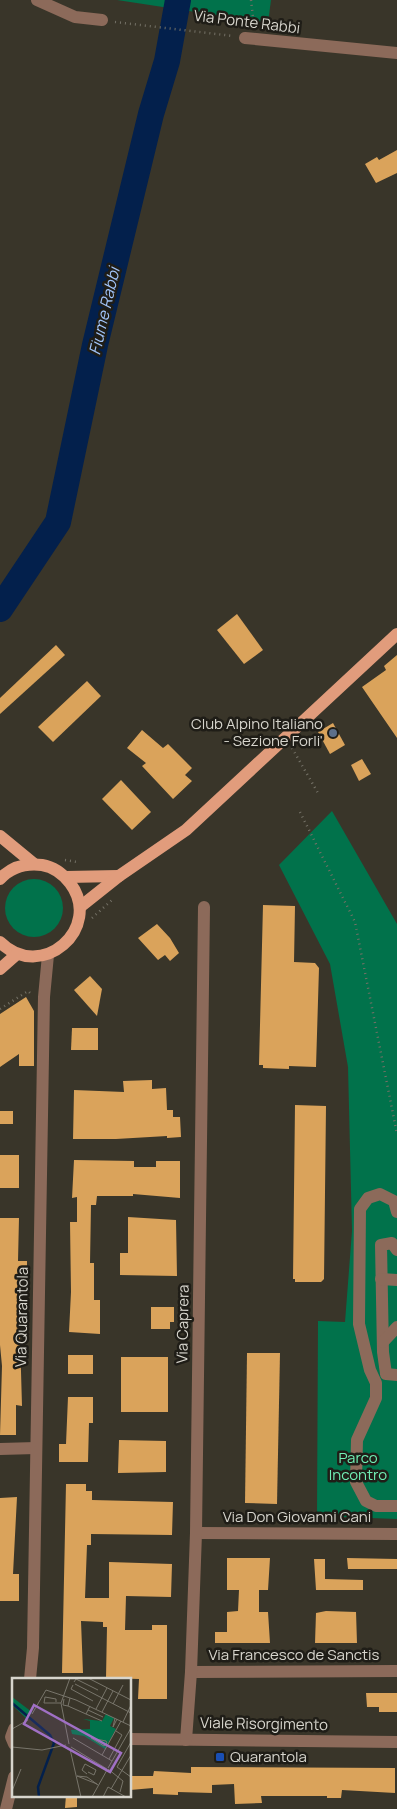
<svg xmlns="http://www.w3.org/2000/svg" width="397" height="1809" font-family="Manrope,sans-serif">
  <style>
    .green { fill: #01724b }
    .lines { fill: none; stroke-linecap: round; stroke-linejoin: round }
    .river { stroke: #03204c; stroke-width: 26 }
    .building { fill: #daa35b }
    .path { stroke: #747166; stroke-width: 2.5; stroke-dasharray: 1 4; stroke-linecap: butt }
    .minor { stroke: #8c6a5a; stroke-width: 12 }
    .major { stroke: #e19c7c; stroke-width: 12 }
    .service-dot { fill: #5c6f8a; stroke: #1f1d17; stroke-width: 2 }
    .transit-dot { fill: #1a4fb4; stroke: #1f1d17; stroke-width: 2 }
    .labels { text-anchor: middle; stroke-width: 5; stroke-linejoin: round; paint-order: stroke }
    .street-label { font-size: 15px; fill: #d7d5cd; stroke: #1f1d17 }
    .poi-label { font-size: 15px; fill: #d7d5cd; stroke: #1f1d17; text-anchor: end }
    .park-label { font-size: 15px; fill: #71efb5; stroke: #1f1d17 }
    .water-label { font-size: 16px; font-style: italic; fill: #a1c4f9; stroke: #1f1d17 }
    .inset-river { fill: none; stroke: #03204c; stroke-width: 2.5 }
    .inset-road { fill: none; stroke: #78756b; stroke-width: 1 }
    .view { fill: #a070c5; fill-opacity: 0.15; stroke: #a070c5; stroke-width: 2.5 }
    .inset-edge { fill: none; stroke: #d7d5cd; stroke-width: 2.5 }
  </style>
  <rect width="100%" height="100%" fill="#393529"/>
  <g class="green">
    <polygon points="117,0 271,0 268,23"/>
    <polygon points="332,811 397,924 397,1519 317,1516 318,1321 345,1322 352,1231 348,1067 330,964 279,865"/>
    <circle cx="34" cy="908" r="29"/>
  </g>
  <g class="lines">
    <polyline class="river" points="0,609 58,522 95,345 151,114 167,61 178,0"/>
  </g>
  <g class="building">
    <polygon points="397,150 397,173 376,183 365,164 377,157 379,160"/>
    <polygon points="237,614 263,650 244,664 217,630"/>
    <polygon points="56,645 65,655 0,714 0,698"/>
    <polygon points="397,655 397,738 362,687 386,670 384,666"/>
    <polygon points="87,681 101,696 53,742 38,727"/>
    <polygon points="333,723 345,745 330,754 318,732"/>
    <polygon points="142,730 163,748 168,744 192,768 185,775 192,781 173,799 142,766 146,763 127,748"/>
    <polygon points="362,759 371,774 359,781 351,765"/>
    <polygon points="121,780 151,812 132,830 102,799"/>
    <polygon points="263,905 295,906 294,962 315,963 319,968 316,1067 289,1066 289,1069 263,1068 263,1065 259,1065"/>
    <polygon points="157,924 170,938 179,953 170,961 165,955 158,960 138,938"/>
    <polygon points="90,976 102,989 97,1016 74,990"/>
    <polygon points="26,997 34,1011 34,1066 19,1066 19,1054 0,1067 0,1014"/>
    <polygon points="72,1028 98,1028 98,1050 71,1050"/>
    <polygon points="152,1080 152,1089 166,1088 167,1110 173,1110 173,1117 180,1117 181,1137 167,1138 167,1136 116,1139 73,1139 74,1090 124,1092 123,1081"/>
    <polygon points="295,1105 326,1106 324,1279 321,1282 295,1282 295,1279 293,1279"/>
    <rect x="0" y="1111" width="13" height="13"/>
    <rect x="0" y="1155" width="19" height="33"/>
    <polygon points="74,1160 134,1161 134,1167 156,1167 156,1161 180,1161 180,1198 133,1194 133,1196 97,1196 96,1205 91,1205 90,1263 94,1263 94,1300 100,1300 100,1334 69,1332 71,1292 70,1222 77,1222 77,1197 72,1198"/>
    <polygon points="128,1217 176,1220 177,1276 120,1275 120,1253 128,1253"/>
    <polygon points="0,1218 19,1218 18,1261 27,1261 27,1272 22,1272 22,1302 19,1302 22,1406 16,1405 16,1435 0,1435 2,1366 0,1345"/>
    <polygon points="151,1307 174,1307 174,1322 170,1322 170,1329 151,1329"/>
    <polygon points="247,1353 280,1353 277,1504 245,1503"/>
    <rect x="68" y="1355" width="25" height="19"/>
    <rect x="121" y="1357" width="47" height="55"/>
    <polygon points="68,1397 93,1397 93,1423 89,1423 88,1462 59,1462 59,1444 66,1444"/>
    <polygon points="119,1440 166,1441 166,1472 118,1473"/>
    <polygon points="66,1484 86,1484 86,1491 92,1491 92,1500 173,1502 172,1535 91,1534 91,1545 87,1545 85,1598 109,1598 109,1562 172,1564 171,1597 126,1596 125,1630 152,1630 152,1625 167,1625 167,1699 138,1699 139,1679 106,1678 107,1627 103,1627 103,1622 81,1621 83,1673 62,1673"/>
    <polygon points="17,1497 13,1574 19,1574 19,1601 0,1601 0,1498"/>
    <polygon points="227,1558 270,1558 268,1590 259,1590 259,1612 268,1612 270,1643 215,1643 215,1632 227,1632 227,1612 238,1611 239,1590 227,1590"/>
    <polygon points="347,1558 397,1559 397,1569 348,1569"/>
    <polygon points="314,1559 325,1559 325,1579 363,1580 363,1590 316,1590"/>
    <polygon points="326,1611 356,1612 357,1643 315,1643 316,1613"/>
    <polygon points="366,1693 397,1693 397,1712 379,1712 379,1707 367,1707"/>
    <polygon points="191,1767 395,1768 395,1793 342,1790 341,1798 327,1798 327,1796 261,1796 262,1803 235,1804 234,1784 212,1785 212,1793 178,1792 178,1795 153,1794 153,1788 130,1790 130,1776 153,1776 154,1771 191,1773"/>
    <polygon points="66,1795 77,1795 77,1807 65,1808"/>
  </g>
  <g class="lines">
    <g class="path">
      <polyline points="251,0 254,26"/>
      <polyline points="115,22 233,36"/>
      <polyline points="292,748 318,793"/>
      <polyline points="300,812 355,922 397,1134"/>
      <polyline points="65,860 77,862"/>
      <polyline points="92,918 112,900"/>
      <polyline points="0,1009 28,991 32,995"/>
    </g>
    <g class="minor">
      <polyline points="37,0 75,17 102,20"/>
      <polyline points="245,38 397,53"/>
      <polyline points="397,1212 394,1201 380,1194 368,1198 360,1209 359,1324 370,1370 376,1383 376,1398 357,1440 356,1482 366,1501 376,1506 397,1506"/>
      <polyline points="397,1250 392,1243 381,1245 383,1352 386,1374 397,1375"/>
      <polyline points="381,1279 397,1280"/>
      <polyline points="383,1342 397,1327"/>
      <polyline points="0,1449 36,1448"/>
      <polyline points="196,1533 397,1534"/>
      <polyline points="191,1672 397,1671"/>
      <polyline points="30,1679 33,1648 44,997 48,955"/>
      <polyline points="14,1729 11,1737 14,1744"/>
      <polyline points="130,1739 397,1742"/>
      <polyline points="186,1740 191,1672 196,1533 204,907"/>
      <polyline points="6,1809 14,1777"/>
    </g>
    <g class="major">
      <polyline points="0,836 34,864"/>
      <polyline points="66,877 119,876"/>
      <path d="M0,879c11,-12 26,-16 42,-14 12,2 21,9 28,18 34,45 -29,100 -70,59"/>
      <polyline points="80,907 119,876 186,830 397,634"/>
      <polyline points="0,969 17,954"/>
    </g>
  </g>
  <circle class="service-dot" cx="333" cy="733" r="5"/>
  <rect class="transit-dot" x="215" y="1752" width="10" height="10" rx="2.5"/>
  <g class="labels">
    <g class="street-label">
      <text transform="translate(247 22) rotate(7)" y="5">Via Ponte Rabbi</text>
      <text transform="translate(22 1317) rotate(-89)" y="5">Via Quarantola</text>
      <text transform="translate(183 1324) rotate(-89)" y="5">Via Caprera</text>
      <text x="297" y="1522">Via Don Giovanni Cani</text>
      <text x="294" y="1660">Via Francesco de Sanctis</text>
      <text transform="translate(264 1724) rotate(1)" y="5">Viale Risorgimento</text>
    </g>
    <g class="poi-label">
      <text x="323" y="729">Club Alpino Italiano<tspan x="323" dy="17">- Sezione Forli'</tspan></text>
      <text x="230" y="1762" text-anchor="start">Quarantola</text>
    </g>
    <g class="park-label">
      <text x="358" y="1463">Parco<tspan x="358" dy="17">Incontro</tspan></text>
    </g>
    <g class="water-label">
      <text transform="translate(104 311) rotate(-77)" y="6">Fiume Rabbi</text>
    </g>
  </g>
  <g transform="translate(12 1678)">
    <rect width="119" height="119" fill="#393529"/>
    <path d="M0,19l20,15 -5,7 -15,-14zM94,36l8,4 -4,8 6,3 -11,20 -21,-13 -12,-2 -1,-4 19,-1v-8l-7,-2 19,2z" fill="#01724b"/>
    <path class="inset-river" d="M0,25l38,32 4,8 -16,44 1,10"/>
    <path class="inset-road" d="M76,0l43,22M62,4l2,-3 22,11M63,6l56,29M61,7l-2,4 22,12M52,21l-1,6 5,1 2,-8M44,24v-3l-11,-2 -1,6h17M101,26l10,-19M56,28l18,8 4,-8M84,31l11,-21M76,32l15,7M90,34l11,-21M20,36l14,-24 30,10 55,26M74,36l16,7M103,40l-2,9 4,-8M111,44l8,-17M0,51l16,-9M61,60l39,23M79,60l15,3 1,2 -3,3zM119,64l-14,25 14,10M57,66l-8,-41 9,-25M0,69l30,3 24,-5M59,69l36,22M58,71l11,48M90,77l19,-34M97,81l13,-24 -6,-4M96,90l23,-40M96,91l15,12 -3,11M75,96l-5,-4 3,-6 11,6 -2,5 -6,-3M65,98l10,1 11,8M65,98l20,8M99,111l20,-34M0,113l9,-22M80,119l15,-27M91,119l5,-10 18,10"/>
    <path class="view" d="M22,27l87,48 -11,19 -86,-48z"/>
    <rect width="119" height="119" class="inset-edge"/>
  </g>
</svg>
